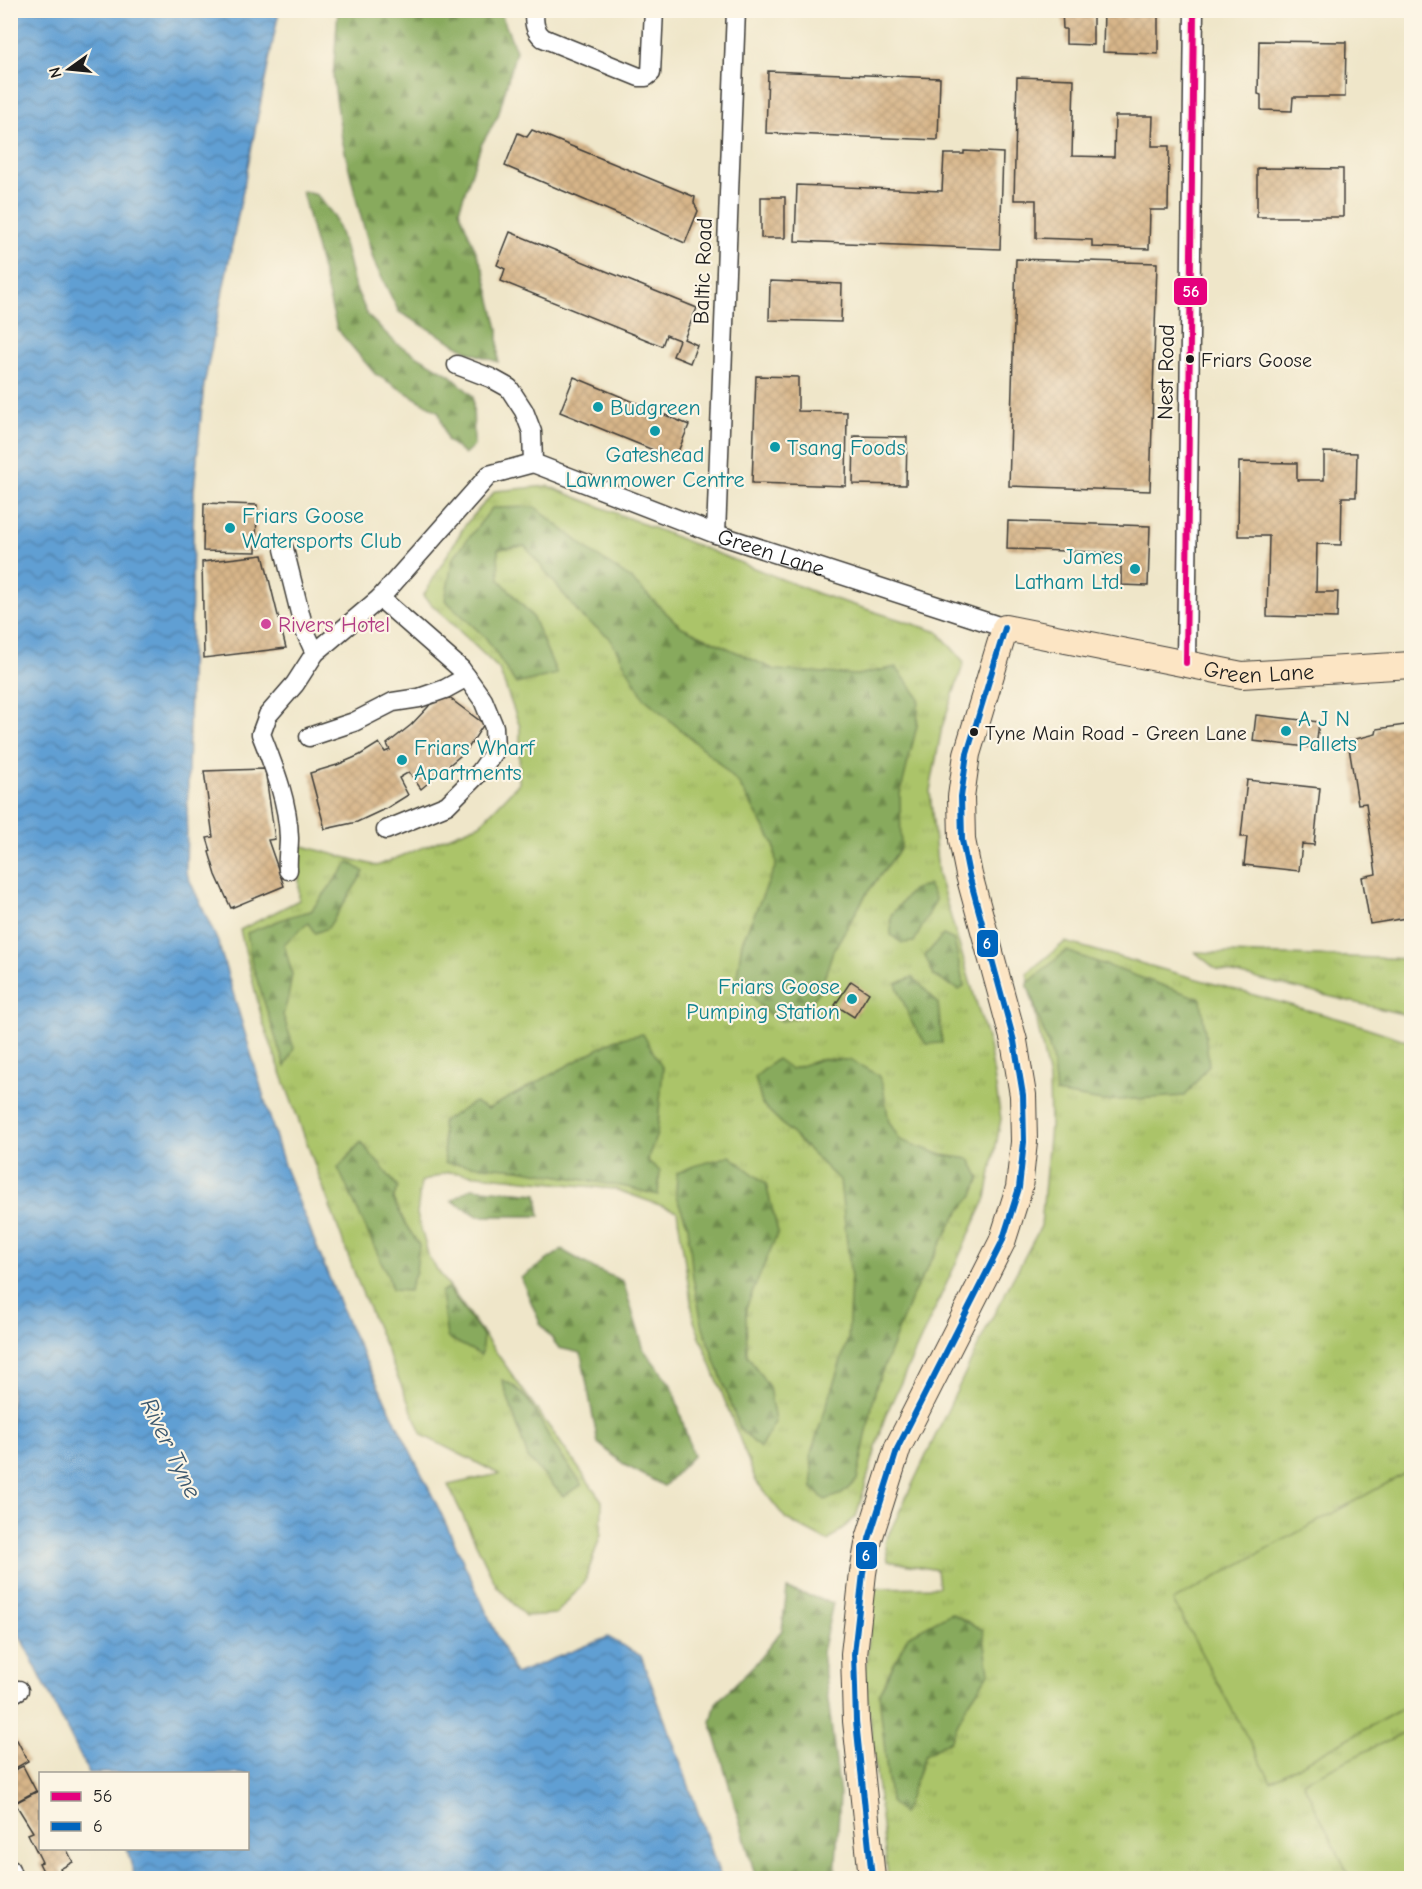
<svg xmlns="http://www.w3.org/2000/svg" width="1422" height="1889" font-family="'Comic Neue',sans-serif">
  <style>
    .grass { fill: url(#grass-tufts); stroke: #647042; stroke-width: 1.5 }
    .forest { fill: url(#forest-firs); stroke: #52633c; stroke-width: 1.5 }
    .pitch { fill: #abc469; stroke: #647042; stroke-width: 1.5 }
    .water { fill: url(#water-waves); stroke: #3e5e78; stroke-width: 1.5 }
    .building { fill: url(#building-cross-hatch) }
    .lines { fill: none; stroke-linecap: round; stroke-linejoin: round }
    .street-casing { stroke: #3c3a36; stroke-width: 21 }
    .secondary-casing { stroke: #3c3a36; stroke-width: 28 }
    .street { stroke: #fff; stroke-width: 18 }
    .secondary { stroke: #fce5c4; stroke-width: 26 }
    .bus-1-casing { stroke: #fcf5e5; stroke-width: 10 }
    .bus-2-casing { stroke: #fcf5e5; stroke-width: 10 }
    .bus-1 { stroke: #e5007d; stroke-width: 6 }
    .bus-2 { stroke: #0065bd; stroke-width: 6 }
    .bus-dot { fill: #1c1c1c; stroke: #fcf5e5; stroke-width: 2 }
    .culture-dot { fill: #0f9aa8; stroke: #fcf5e5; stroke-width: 2 }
    .hotel-dot { fill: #d1479c; stroke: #fcf5e5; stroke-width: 2 }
    .labels { text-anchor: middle; stroke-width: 4.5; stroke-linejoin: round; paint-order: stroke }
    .bus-label { font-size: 20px; fill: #1c1c1c; stroke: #fcf5e5; text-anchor: start }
    .street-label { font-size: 22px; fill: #1c1c1c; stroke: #fcf5e5 }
    .culture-label { font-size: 22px; fill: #0d838f; stroke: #fcf5e5; text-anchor: start }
    .hotel-label { font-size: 22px; fill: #b23c85; stroke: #fcf5e5; text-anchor: start }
    .water-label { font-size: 24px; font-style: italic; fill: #3b576e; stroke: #fcf5e5 }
    .line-badge { stroke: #fcf5e5; stroke-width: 2 }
    .badge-label { font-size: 16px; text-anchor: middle; font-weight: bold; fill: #fff }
  </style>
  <defs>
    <pattern id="grass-tufts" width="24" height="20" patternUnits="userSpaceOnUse" patternTransform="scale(1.5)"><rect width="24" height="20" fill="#abc469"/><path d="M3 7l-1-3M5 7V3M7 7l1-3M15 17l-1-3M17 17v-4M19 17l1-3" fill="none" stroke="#93a85a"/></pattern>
    <pattern id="forest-firs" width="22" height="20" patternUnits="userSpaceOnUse" patternTransform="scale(1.5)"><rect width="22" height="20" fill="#88aa5d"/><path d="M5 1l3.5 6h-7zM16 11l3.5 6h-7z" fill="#6e8a4c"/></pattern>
    <pattern id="water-waves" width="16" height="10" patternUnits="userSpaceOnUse" patternTransform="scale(1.5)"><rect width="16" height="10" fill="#619fd3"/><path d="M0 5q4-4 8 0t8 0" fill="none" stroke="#4f81aa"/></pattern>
    <pattern id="building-cross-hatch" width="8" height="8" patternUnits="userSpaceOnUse" patternTransform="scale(1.5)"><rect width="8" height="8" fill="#d7b589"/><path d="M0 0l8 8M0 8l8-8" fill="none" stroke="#b89b76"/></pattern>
  </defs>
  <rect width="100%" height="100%" fill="#fcf5e5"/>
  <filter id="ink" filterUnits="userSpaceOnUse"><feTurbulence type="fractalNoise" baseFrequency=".0167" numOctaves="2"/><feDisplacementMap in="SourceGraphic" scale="12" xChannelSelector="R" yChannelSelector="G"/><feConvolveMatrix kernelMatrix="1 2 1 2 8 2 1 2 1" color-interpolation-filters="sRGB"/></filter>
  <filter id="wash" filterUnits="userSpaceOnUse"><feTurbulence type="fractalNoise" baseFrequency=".008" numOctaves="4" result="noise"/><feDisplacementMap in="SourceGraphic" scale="24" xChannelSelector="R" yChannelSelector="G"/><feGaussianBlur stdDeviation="1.35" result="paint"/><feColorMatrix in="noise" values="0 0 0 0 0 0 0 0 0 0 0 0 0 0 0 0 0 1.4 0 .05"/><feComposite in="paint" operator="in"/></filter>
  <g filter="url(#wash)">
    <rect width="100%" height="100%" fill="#efe6c9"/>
    <g class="grass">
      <polygon points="548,486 819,594 938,632 964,662 942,727 930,791 938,874 989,1045 1001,1119 986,1198 885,1417 856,1517 828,1541 786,1519 756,1481 694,1321 677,1211 614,1189 448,1172 421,1182 417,1214 429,1258 602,1501 601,1534 585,1581 556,1614 525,1616 496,1585 448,1485 499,1474 422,1435 357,1280 263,1023 240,930 299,900 299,845 377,866 480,824 519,783 520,727 499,669 423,596 465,525 495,491"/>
      <polygon points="1065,942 1347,1021 1411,1042 1411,1878 888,1878 865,1675 874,1588 939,1587 937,1570 888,1561 885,1542 986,1329 1041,1226 1050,1126 1049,1080 1027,973"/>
      <polygon points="1195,952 1411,959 1411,1016 1216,969"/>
    </g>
    <g class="forest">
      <polygon points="338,11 500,11 516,51 498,116 481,145 459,210 484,271 498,329 498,362 469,352 399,312 374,262 359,210 342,139 333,77"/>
      <polygon points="302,191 317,195 334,216 345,247 354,284 368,316 397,344 450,375 473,396 474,446 464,454 447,440 439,412 375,374 337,329"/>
      <polygon points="535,507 591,552 630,578 680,626 775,670 857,675 896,667 919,698 917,726 900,794 901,848 867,893 833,951 820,991 799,1017 782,1021 764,1011 737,976 742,942 776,865 774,844 739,784 717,761 644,698 609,637 583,618 525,546 498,549 499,579 532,616 557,674 516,684 486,638 445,600 453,558 492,508"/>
      <polygon points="349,862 364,872 328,928 315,933 308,923 284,944 292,974 288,998 283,1015 294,1048 285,1067 252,964 247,933 291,916 311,911"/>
      <polygon points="928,885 936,900 914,942 902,943 891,935 891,915 912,890"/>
      <polygon points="943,935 954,940 964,987 959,990 934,976 925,956"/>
      <polygon points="1066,951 1201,999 1209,1065 1185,1096 1102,1101 1056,1093 1052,1056 1027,984"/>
      <polygon points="913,977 938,1003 942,1043 926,1044 912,1023 896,984"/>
      <polygon points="643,1034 663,1069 657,1134 647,1160 660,1171 658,1195 626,1187 518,1169 445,1163 442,1122 474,1102 488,1109 616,1039"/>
      <polygon points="777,1059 791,1069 822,1059 850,1060 878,1075 883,1086 889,1122 900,1140 942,1155 970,1159 980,1178 973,1195 956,1216 912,1296 876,1387 857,1480 842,1494 825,1500 813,1489 811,1453 848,1339 851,1278 840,1181 762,1104 755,1077"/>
      <polygon points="361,1142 398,1187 393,1199 406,1225 419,1245 416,1271 409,1291 392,1290 388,1276 338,1168"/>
      <polygon points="730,1156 766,1184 778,1232 746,1308 747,1354 769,1387 775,1422 760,1448 740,1429 703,1328 693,1278 688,1226 676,1196 677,1173 694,1166"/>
      <polygon points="471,1188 537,1194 540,1216 478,1216 452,1201"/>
      <polygon points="562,1250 597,1270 623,1281 644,1350 672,1386 693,1456 664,1486 625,1465 598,1443 581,1353 559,1348 540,1323 521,1278"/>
      <polygon points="448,1288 483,1336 481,1355 447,1337 441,1292"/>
      <path d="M502,1380c27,11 36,38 50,62 9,15 20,28 30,43l-19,11 -35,-38z"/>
      <polygon points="787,1589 833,1603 822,1652 840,1795 835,1878 756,1878 711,1722 716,1703 756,1663 782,1630"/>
      <polygon points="951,1613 983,1630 989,1673 964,1710 950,1741 925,1755 903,1814 890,1802 879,1693 908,1636"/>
    </g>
    <g class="pitch">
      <polygon points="1411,1470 1411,1704 1271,1781 1173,1601"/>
      <polygon points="1411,1729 1411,1878 1350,1878 1303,1782"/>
    </g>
    <polygon class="water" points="11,10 279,11 204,385 194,491 186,872 218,942 284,1165 349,1327 439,1509 515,1674 608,1637 641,1656 683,1769 721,1878 135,1878 127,1849 248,1848 248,1774 89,1773 11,1618"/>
    <g id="blocks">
      <g class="building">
        <polygon points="1062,10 1093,10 1093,45 1066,44 1066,29 1063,29"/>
        <polygon points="1104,10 1158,10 1158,54 1103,52"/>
        <polygon points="1259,41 1346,42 1345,97 1293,97 1292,111 1261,110 1261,95 1258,94"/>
        <polygon points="768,71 940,78 938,140 766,133"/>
        <polygon points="1017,77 1074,79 1072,156 1114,157 1115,116 1153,116 1152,146 1169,146 1168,210 1150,210 1149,249 1092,247 1092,240 1036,238 1036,200 1014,200"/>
        <polygon points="532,130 695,197 694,203 698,211 685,243 505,166 518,133 527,137"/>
        <polygon points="964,151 1003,153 1000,249 795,241 797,185 942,191 944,154 964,154"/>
        <polygon points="1257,168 1343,169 1343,217 1257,217"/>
        <rect x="761" y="197" width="24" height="41"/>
        <polygon points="510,232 697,308 684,339 697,345 690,363 673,356 679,340 666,335 662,346 501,281 505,269 497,265"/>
        <polygon points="1016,259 1157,263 1150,491 1009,486"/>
        <polygon points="770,281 842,284 841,322 769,320"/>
        <polygon points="756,376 798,377 798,411 847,412 846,486 752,483"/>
        <polygon points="574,377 689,425 675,459 560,412"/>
        <polygon points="854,436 907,437 906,485 853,484"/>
        <polygon points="1324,452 1357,453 1356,497 1342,497 1341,545 1317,544 1316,592 1338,592 1337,618 1267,616 1269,536 1238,536 1239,462 1297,463 1297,480 1324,480"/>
        <polygon points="204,503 257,505 256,552 203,551"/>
        <polygon points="1008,521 1150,526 1148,586 1121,585 1121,553 1007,549"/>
        <polygon points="263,555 286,648 204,658 202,562"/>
        <polygon points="440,691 484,724 467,750 421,789 409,772 399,778 408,795 387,808 357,822 325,829 310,773 337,765 360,755 379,743 385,752 390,750 387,744 411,725 428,707"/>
        <polygon points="1256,715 1319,722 1316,748 1253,741"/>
        <polygon points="1412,724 1412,917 1370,924 1362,877 1376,874 1366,803 1358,804 1348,741 1376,734 1377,729"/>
        <polygon points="265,769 275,839 268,840 284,886 231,908 216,875 209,852 211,851 207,838 213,837 204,771"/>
        <polygon points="1247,780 1320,788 1314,845 1302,844 1299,871 1244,865 1247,837 1241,837"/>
        <polygon points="851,981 869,993 854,1017 835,1005"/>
        <polygon points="17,1740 28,1761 10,1771 10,1743"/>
        <polygon points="23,1766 36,1791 12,1804 10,1800 10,1772"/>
        <polygon points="38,1791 40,1795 40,1848 66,1848 73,1862 60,1869 65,1878 53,1878 50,1874 46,1877 39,1863 42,1862 28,1834 33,1832 15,1803"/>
      </g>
    </g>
  </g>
  <g filter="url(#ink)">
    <use href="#blocks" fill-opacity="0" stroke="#3c3a36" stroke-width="1.5"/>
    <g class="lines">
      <g class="street-casing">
        <g id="street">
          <path d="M534,10c0,13 0,20 9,28l96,39h7l5,-4 3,-63"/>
          <polyline points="457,365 491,378 509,388 524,411 532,432 533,463"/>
          <polyline points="716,534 736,10"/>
          <polyline points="284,549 304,629 315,653"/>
          <polyline points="380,598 461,669 483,700 494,727 495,751 480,772 447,805 386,830"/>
          <polyline points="1186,663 1194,10"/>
          <polyline points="309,737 354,722 393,702 419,698 445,689 467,677"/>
          <path id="s1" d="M288,870c-1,-11 1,-21 1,-32 -1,-37 -15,-71 -28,-104l7,-19 27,-31 20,-31 65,-55 109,-123 44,-12 183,71 289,94"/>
          <polyline points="10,1695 19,1690"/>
          <polyline points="10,1869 13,1878"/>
        </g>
      </g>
      <g class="secondary-casing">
        <g id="secondary">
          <path id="s2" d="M872,1878l-16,-157 -2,-67 9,-81 6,-34 29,-92 104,-205 17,-54 5,-46 -1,-47 -9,-54 -45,-166 -7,-35 -1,-43 6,-43 38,-126 237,47 170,-10"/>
        </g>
      </g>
      <use href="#street" class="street"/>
      <use href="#secondary" class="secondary"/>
      <g class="bus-1-casing">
        <polyline id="bus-1" points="1186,663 1194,10"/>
      </g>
      <g class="bus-2-casing">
        <polyline id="bus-2" points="872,1878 856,1721 854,1654 863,1573 869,1539 898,1447 1002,1242 1019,1188 1024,1142 1023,1095 1014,1041 969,875 962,840 961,797 967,754 1005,628"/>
      </g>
      <use href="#bus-1" class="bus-1"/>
      <use href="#bus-2" class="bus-2"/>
    </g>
  </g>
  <g class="bus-dot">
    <circle cx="1190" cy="359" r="5"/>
    <circle cx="974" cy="732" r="5"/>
  </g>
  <g class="culture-dot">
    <circle cx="598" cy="407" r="6"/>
    <circle cx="655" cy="431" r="6"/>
    <circle cx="775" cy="447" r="6"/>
    <circle cx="230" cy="528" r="6"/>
    <circle cx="1135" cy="569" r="6"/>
    <circle cx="1286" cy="731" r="6"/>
    <circle cx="402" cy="760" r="6"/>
    <circle cx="852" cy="999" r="6"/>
  </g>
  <circle class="hotel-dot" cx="266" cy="624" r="6"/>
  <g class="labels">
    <g class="bus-label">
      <text x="1201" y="367">Friars Goose</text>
      <text x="985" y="740">Tyne Main Road - Green Lane</text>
    </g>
    <g class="street-label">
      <text transform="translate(702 271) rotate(-88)" y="8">Baltic Road</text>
      <text transform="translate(1165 372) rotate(-89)" y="8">Nest Road</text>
      <text dy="8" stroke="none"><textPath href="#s1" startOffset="788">Green Lane</textPath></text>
      <text dy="8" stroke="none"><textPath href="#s2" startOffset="1556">Green Lane</textPath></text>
    </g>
    <g class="culture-label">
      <text x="610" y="415">Budgreen</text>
      <text x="787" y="455">Tsang Foods</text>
      <text x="655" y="462" text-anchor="middle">Gateshead<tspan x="655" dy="25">Lawnmower Centre</tspan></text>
      <text x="242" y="523">Friars Goose<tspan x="242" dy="25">Watersports Club</tspan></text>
      <text x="1123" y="564" text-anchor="end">James<tspan x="1123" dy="25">Latham Ltd.</tspan></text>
      <text x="1298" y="726">A J N<tspan x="1298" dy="25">Pallets</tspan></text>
      <text x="414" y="755">Friars Wharf<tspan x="414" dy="25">Apartments</tspan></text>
      <text x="840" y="994" text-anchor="end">Friars Goose<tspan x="840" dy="25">Pumping Station</tspan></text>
    </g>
    <g class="hotel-label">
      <text x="278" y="632">Rivers Hotel</text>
    </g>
    <g class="water-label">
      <text transform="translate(171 1448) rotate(64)" y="8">River Tyne</text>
    </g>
  </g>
  <g class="line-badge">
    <rect x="1173" y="277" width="35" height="29" rx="6" fill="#e5007d"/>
    <rect x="976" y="929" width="23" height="29" rx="6" fill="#0065bd"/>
    <rect x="855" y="1541" width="23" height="29" rx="6" fill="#0065bd"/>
  </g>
  <g class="badge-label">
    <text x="1191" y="297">56</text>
    <text x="987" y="949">6</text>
    <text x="866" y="1561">6</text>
  </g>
  <rect width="1422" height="1889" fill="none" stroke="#fcf5e5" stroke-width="36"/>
  <rect x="39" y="1772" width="210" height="78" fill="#fcf5e5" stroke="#a29e95" stroke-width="1.5"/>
  <rect x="51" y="1792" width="30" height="9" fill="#e5007d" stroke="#a29e95" stroke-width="1.5"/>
  <text x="93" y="1802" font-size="18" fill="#1c1c1c">56</text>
  <rect x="51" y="1822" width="30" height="9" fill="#0065bd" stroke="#a29e95" stroke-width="1.5"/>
  <text x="93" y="1832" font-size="18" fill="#1c1c1c">6</text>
  <g transform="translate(69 69) rotate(255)" stroke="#fcf5e5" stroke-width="4.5" paint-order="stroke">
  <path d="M0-4.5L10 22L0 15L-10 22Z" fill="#1c1c1c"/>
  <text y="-9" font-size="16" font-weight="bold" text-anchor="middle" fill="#1c1c1c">N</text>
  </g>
</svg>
